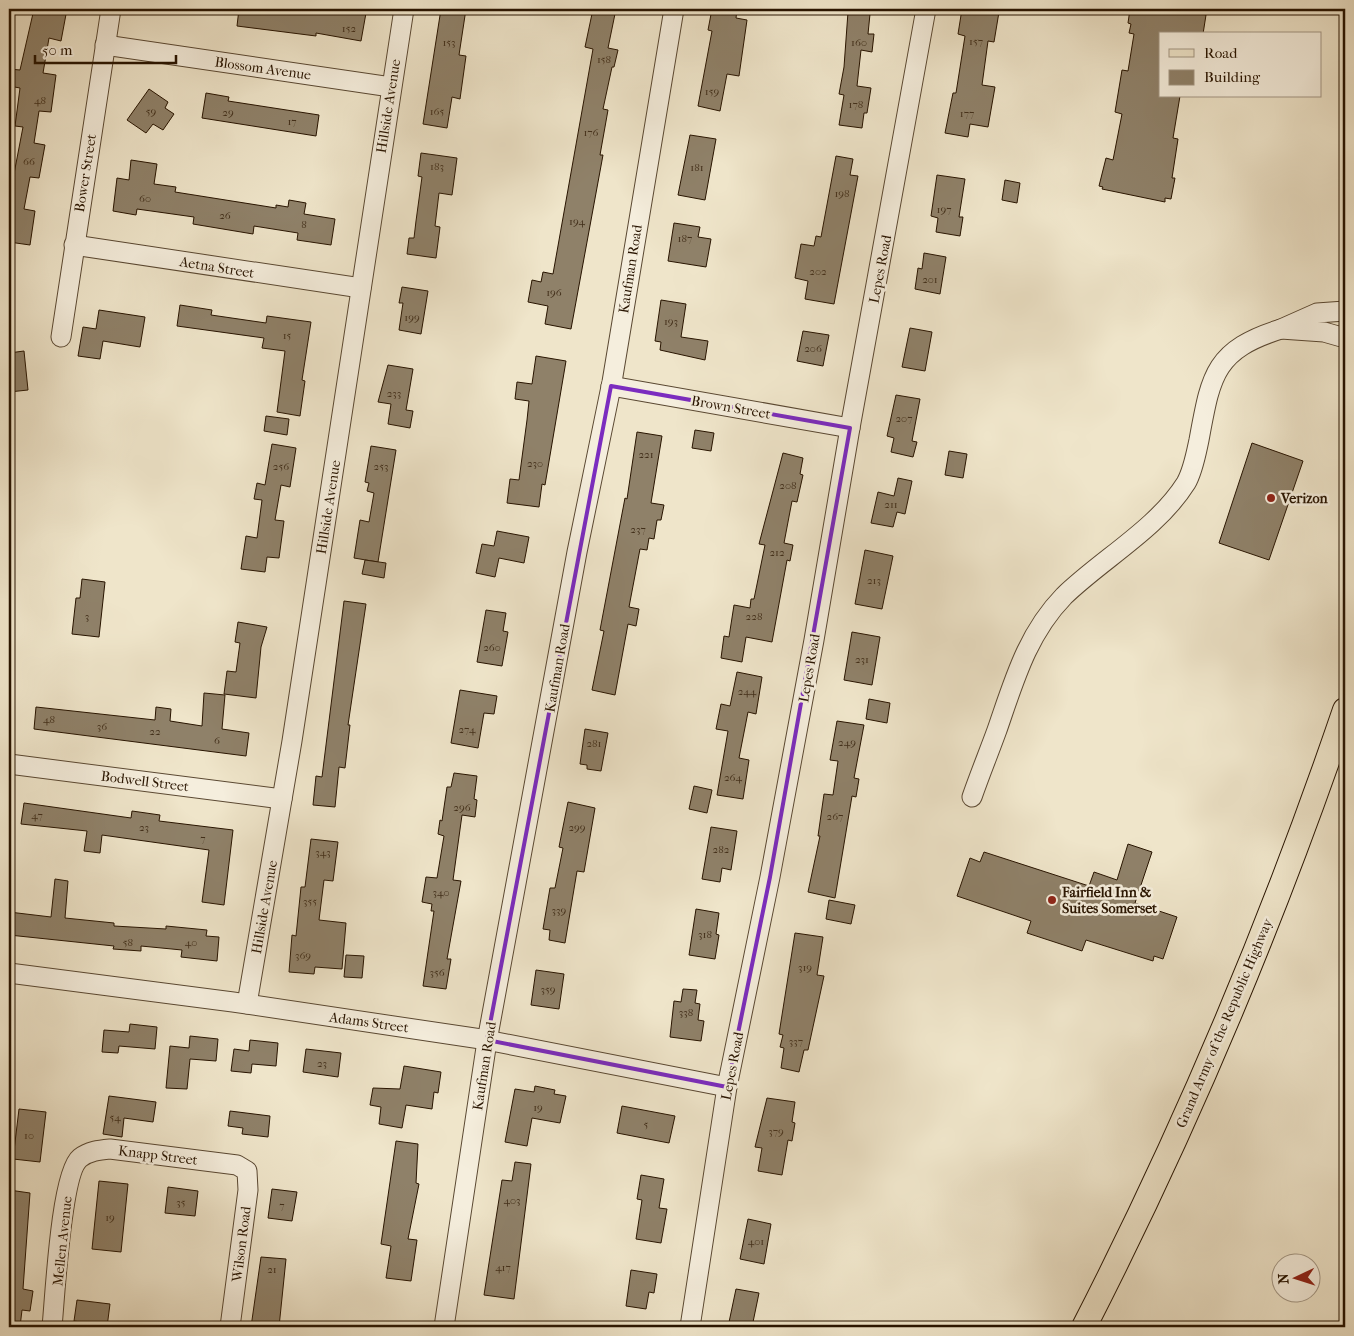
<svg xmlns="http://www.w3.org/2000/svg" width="1354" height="1336" font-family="'IM FELL French Canon',serif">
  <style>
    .building { fill: #8f8169; stroke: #281400 }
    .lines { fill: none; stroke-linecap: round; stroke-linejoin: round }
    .minor-casing { stroke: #5a4832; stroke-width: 21 }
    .major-casing { stroke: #281400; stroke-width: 26 }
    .minor { stroke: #f5eedd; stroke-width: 19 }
    .major { stroke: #efe5ca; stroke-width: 24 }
    .marked { fill: none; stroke: #7b2cbf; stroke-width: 4; stroke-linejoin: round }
    .poi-dot { fill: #8f2418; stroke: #f5eedd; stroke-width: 2 }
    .labels { text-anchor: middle; stroke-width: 5; stroke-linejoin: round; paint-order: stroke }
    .number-label { font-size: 11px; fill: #422f1a }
    .street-label { font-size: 14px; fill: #281400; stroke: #f5eedd }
    .poi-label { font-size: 14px; font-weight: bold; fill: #281400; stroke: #f5eedd; text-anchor: start }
  </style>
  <rect width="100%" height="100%" fill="#efe5ca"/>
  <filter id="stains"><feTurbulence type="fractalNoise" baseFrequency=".004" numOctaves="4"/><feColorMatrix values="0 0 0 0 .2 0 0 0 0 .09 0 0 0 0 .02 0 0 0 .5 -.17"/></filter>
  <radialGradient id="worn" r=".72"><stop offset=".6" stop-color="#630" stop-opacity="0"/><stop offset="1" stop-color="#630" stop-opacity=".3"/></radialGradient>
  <g class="building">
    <polygon points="34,9 67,9 61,41 49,38 43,73 56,75 51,112 39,111 34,143 45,145 39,178 30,177 24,209 35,211 30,245 9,242 9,215 12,194 9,194 9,178 13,179 23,127 15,126 20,88 9,86 9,69 20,70"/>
    <polygon points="239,9 285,9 310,12 310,9 355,9 354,11 366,13 361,41 316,33 316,36 237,26"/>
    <polygon points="441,9 466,9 459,55 466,56 460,99 452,97 447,128 423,124"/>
    <polygon points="593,9 616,9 608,48 618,50 614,67 612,67 603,109 608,110 600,155 603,155 571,329 545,324 548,306 528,302 532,280 541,282 543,272 553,274 593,49 585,47"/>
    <polygon points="712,9 737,9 736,18 747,20 739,76 727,74 720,111 698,106 712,31 708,30"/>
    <polygon points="962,9 999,12 994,42 988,41 982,85 995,87 988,127 970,124 968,137 945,133 953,93 956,93 965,36 958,34"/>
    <polygon points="1130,9 1203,9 1202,14 1206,15 1203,34 1160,34 1160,96 1180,96 1173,138 1178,139 1172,178 1175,178 1171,199 1165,198 1165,202 1102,189 1103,187 1099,186 1106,158 1113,160 1122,114 1115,112 1122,70 1128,71 1134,34 1129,33 1131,24 1128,23"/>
    <polygon points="848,12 870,14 868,34 874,34 872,52 861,50 857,86 871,88 867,113 864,113 862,128 839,125 844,95 839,94 844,67"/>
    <polygon points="149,89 168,102 165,108 174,114 163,130 153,124 146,133 127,120"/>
    <polygon points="206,93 229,97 228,101 319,115 316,136 202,118"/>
    <polygon points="690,135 716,139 705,200 678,195"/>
    <polygon points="421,153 457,158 452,195 439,193 435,226 440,227 436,258 407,254 409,238 414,238 416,221 422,177 418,176"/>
    <polygon points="836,156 853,159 850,175 858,176 834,304 805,299 808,281 795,278 801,244 814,246 816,236 821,237"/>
    <polygon points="131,160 157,164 154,184 176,187 175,192 276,208 276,205 288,207 289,200 306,203 304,214 335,219 331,245 297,240 298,233 254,226 253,234 193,224 194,217 137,209 136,215 113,211 117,178 129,180"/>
    <polygon points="937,175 965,179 959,217 963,217 960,236 936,232 938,218 931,216"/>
    <polygon points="1005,180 1020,183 1017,203 1002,200"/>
    <polygon points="674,223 700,227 698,237 711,239 706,267 668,261"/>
    <polygon points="924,253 946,257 940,294 915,289 918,268 922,269"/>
    <polygon points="402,287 428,291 421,334 399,330 403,303 399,303"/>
    <polygon points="661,300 686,304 681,337 708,341 705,360 660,350 661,342 655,341"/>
    <polygon points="180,305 212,310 211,315 266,323 267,316 311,322 302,380 305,381 300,416 277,412 285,351 262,348 264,338 177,326"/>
    <polygon points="99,310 145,317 140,347 103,341 100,359 78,356 83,327 96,329"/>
    <polygon points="910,328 932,332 925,371 902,367"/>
    <polygon points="803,331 829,335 823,366 797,361"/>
    <polygon points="24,351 28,390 9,392 9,353"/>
    <polygon points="536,356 566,361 545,485 542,484 539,507 507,503 510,479 519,480 527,420 529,401 515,399 517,382 532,384"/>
    <polygon points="388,365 413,369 406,410 413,411 410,428 388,424 391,404 378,402"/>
    <polygon points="896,395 920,399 912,441 917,442 913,457 891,452 894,438 887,436"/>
    <polygon points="266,416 289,419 287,435 264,431"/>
    <polygon points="695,430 714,433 711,451 692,448"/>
    <polygon points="637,432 662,436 651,503 664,505 661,520 657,520 654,539 649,538 647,550 640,549 629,607 639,609 636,626 628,624 615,695 592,690 604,631 600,630 625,498 627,499"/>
    <polygon points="1252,443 1303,461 1269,560 1219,543"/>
    <polygon points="272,444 296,448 290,487 281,485 275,520 284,521 279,558 267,557 265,572 241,569 246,536 257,538 262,500 254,499 257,483 265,485"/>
    <polygon points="371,446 396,450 378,562 354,558 360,520 369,522 374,493 367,491 369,483 365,482"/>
    <polygon points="949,451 967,454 963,478 945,475"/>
    <polygon points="783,453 803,458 800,474 803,475 797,502 792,501 784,543 793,545 790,561 787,560 772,642 746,637 742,662 721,658 724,636 729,637 734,605 750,608 751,599 754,599 765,545 759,544"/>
    <polygon points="898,478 912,481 905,514 897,512 893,527 871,523 878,492 894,496"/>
    <polygon points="497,531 529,537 524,563 499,558 495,577 476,573 482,544 494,546"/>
    <polygon points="865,550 893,556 882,609 855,604"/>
    <polygon points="365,560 386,563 384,578 362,574"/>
    <polygon points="82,579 105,582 99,637 72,634 76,598 80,598"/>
    <polygon points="344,601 366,604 348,725 350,725 345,768 339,767 335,807 313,805 316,776 322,777"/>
    <polygon points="486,610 506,613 503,631 508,632 502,666 477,662"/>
    <polygon points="238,622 267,627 261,647 256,698 224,694 227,671 236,672 240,643 235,642"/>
    <polygon points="852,632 880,637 872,685 844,680"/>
    <polygon points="737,672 762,677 756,714 748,712 739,758 749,760 743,799 717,795 728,731 716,729 721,704 730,706"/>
    <polygon points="460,690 497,696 494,714 484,713 478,748 451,743"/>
    <polygon points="204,693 225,695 222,729 249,733 246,756 34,729 36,707 155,720 156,707 171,709 170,721 202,726"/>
    <polygon points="869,699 890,703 887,723 866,719"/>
    <polygon points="837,721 864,725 854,778 859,779 856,797 852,796 835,898 808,892 820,836 818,836 824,794 833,795 838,761 830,760"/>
    <polygon points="585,729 608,733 601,771 587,769 587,765 580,764"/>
    <polygon points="454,773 477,776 474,799 477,800 475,817 462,815 453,880 461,881 447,959 451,959 446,989 423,986 434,911 431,911 432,904 422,902 426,877 437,878 444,836 438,834 440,820 442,821 447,787 451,787"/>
    <polygon points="694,786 712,790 707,813 689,809"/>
    <polygon points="568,802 595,808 584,872 577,871 565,943 549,940 550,930 543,929 550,888 555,888 563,848 559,847"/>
    <polygon points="24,803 131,818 132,811 160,815 159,821 233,830 224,905 202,902 209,850 102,835 100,853 84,851 87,831 21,824"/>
    <polygon points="711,827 737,831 731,870 722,868 720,882 702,879"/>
    <polygon points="311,839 338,842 333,881 324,880 319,920 346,923 342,969 315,967 314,974 289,972 292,935 296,936 301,887 305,887"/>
    <polygon points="1128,844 1152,852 1135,903 1177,917 1163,959 1154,956 1153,961 1086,940 1082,951 1027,933 1031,921 957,896 970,858 980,862 984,852 1089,886 1094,872 1117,880"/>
    <polygon points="55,879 68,881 65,918 114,923 114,926 166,929 166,926 207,930 206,936 219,937 217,961 181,957 182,950 141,946 141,951 113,949 114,946 9,935 9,912 51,917"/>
    <polygon points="829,900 855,905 851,924 826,919"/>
    <polygon points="696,909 719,913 716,934 719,935 715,959 689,955"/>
    <polygon points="795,933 823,937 817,975 824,976 808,1050 804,1050 799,1072 781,1068 784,1048 780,1047 783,1035 779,1034"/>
    <polygon points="346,955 364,956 362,978 344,977"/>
    <polygon points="536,970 564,974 559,1009 531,1005"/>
    <polygon points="683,989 697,990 695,1003 700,1004 698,1020 704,1021 701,1041 670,1037 674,1001 681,1002"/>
    <polygon points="130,1024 157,1027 155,1049 119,1046 118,1053 102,1052 104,1030 129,1032"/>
    <polygon points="190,1036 218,1039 216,1061 190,1059 187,1089 166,1088 170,1046 189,1048"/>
    <polygon points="250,1040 278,1043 276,1066 252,1064 251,1073 231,1071 234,1049 249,1051"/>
    <polygon points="306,1049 341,1053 338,1077 303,1072"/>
    <polygon points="404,1066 441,1072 438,1093 434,1092 432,1109 406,1105 402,1128 379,1124 381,1107 370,1105 373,1088 400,1089"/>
    <polygon points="535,1086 555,1090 554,1094 566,1096 560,1123 532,1118 527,1146 505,1142 515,1089 534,1092"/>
    <polygon points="109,1096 156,1102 153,1122 124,1118 122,1137 103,1134"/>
    <polygon points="767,1098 795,1102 792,1122 795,1123 792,1141 788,1140 782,1175 758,1171 762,1148 755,1147"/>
    <polygon points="622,1106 675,1116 669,1143 617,1133"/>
    <polygon points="19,1109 46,1112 40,1162 13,1159"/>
    <polygon points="230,1111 270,1116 268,1137 242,1134 243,1128 228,1126"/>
    <polygon points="396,1141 418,1144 416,1183 419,1184 408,1239 417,1240 411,1281 386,1278 391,1246 381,1244"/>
    <polygon points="515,1162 531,1164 514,1299 484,1295 502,1180 512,1181"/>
    <polygon points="641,1175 664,1179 659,1208 667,1209 661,1243 636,1239 642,1200 637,1199"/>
    <polygon points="99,1181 128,1184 121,1252 92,1249"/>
    <polygon points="168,1187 198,1191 195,1216 165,1213"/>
    <polygon points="272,1189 297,1192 292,1221 268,1218"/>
    <polygon points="9,1190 30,1193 23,1289 33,1291 30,1311 22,1310 20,1327 9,1327 11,1274 9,1274"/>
    <polygon points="748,1219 771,1224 764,1264 740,1259"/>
    <polygon points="261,1257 286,1259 279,1327 251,1327"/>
    <polygon points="631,1270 657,1274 654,1293 649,1292 646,1309 626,1306"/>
    <polygon points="736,1289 759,1293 752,1327 728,1327"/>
    <polygon points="77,1300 110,1304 107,1327 80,1327 81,1322 74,1321"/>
  </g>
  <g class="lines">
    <g class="minor-casing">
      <g id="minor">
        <polyline points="105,45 391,87"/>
        <polyline points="74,245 361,288"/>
        <polyline points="1345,311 1317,313 1281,329 1324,332 1345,338"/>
        <polyline points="61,337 111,9"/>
        <polyline points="611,386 850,428"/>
        <polyline points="9,764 282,799"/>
        <path d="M972,797c8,-23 17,-45 25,-67 17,-49 30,-96 67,-134 38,-37 93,-67 122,-113 7,-12 10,-29 13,-43 12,-65 15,-90 82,-111"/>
        <polyline points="9,973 233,1002 481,1039 727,1087"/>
        <polyline points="247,1004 292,741 404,9"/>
        <path d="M52,1327c3,-30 9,-154 28,-169 9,-7 19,-8 30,-9l127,16 10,6 1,19 -18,137"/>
        <polyline points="444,1327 487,1041 577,552 612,382 674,9"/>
        <polyline points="690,1327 727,1087 770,877 814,640 850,428 926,9"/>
      </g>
    </g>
    <g class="major-casing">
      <path id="major" d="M1084,1327c102,-199 189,-406 261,-617"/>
    </g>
    <use href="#minor" class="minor"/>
    <use href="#major" class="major"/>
  </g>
  <path class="marked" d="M611,386l239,42 -80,449 -43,210 -240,-47z"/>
  <g class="poi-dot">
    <circle cx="1271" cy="498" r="5"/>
    <circle cx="1052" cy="900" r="5"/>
  </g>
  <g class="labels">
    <g class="number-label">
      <text x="349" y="32">152</text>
      <text x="976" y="45">157</text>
      <text x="449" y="46">153</text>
      <text x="859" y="46">160</text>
      <text x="604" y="63">158</text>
      <text x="712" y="95">159</text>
      <text x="40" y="104">48</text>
      <text x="856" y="108">178</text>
      <text x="151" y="115">59</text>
      <text x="437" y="115">165</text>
      <text x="228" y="116">29</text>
      <text x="967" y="117">177</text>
      <text x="292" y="125">17</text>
      <text x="591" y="136">176</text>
      <text x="29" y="165">66</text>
      <text x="437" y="170">183</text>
      <text x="697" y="171">181</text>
      <text x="842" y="197">198</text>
      <text x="145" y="202">60</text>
      <text x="944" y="213">197</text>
      <text x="225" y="219">26</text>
      <text x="577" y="225">194</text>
      <text x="304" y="228">8</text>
      <text x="685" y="242">187</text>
      <text x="818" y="275">202</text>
      <text x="930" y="283">201</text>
      <text x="554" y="296">196</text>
      <text x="412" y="321">199</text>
      <text x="671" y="325">193</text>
      <text x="287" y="339">15</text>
      <text x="813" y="352">206</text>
      <text x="394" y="397">233</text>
      <text x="904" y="422">207</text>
      <text x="646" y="458">221</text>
      <text x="535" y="467">230</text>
      <text x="281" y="470">256</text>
      <text x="381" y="470">253</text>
      <text x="788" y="489">208</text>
      <text x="891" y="508">211</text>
      <text x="638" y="533">237</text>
      <text x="777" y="556">212</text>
      <text x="874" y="584">213</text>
      <text x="87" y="620">3</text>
      <text x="754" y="620">228</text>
      <text x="492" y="651">260</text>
      <text x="862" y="663">231</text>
      <text x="747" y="695">244</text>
      <text x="49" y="723">48</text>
      <text x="102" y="730">36</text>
      <text x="467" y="733">274</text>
      <text x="155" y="735">22</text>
      <text x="217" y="744">6</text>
      <text x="847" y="746">249</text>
      <text x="594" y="747">281</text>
      <text x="733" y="781">264</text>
      <text x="462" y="811">296</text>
      <text x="37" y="819">47</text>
      <text x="835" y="820">267</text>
      <text x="144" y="831">23</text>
      <text x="577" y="831">299</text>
      <text x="203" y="842">7</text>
      <text x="721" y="853">282</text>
      <text x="323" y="856">343</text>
      <text x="441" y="896">340</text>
      <text x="310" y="905">355</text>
      <text x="559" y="914">339</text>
      <text x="705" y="938">318</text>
      <text x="128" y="946">58</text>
      <text x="191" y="946">40</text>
      <text x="303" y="959">369</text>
      <text x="805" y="971">319</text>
      <text x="437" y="976">356</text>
      <text x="548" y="993">359</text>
      <text x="686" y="1016">338</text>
      <text x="796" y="1045">337</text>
      <text x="322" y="1067">23</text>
      <text x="538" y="1111">19</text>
      <text x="115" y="1121">54</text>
      <text x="646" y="1128">5</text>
      <text x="776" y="1135">379</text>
      <text x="29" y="1139">10</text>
      <text x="512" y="1204">403</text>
      <text x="181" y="1206">35</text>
      <text x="282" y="1209">7</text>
      <text x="110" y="1221">19</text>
      <text x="756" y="1245">401</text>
      <text x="503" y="1271">417</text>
      <text x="272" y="1273">21</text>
    </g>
    <g class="street-label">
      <text transform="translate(263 68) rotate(8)" y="5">Blossom Avenue</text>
      <text transform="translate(388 106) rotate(-81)" y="5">Hillside Avenue</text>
      <text transform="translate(85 173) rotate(-81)" y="5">Bower Street</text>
      <text transform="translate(217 267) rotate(9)" y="5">Aetna Street</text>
      <text transform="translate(630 269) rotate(-81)" y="5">Kaufman Road</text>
      <text transform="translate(880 269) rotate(-79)" y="5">Lepes Road</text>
      <text transform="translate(731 407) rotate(10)" y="5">Brown Street</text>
      <text transform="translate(328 507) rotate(-81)" y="5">Hillside Avenue</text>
      <text transform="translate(557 668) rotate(-80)" y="5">Kaufman Road</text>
      <text transform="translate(809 668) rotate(-80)" y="5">Lepes Road</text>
      <text transform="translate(145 781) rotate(7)" y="5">Bodwell Street</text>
      <text transform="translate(264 907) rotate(-80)" y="5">Hillside Avenue</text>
      <text transform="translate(369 1022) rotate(8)" y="5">Adams Street</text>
      <text transform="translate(1224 1023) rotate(-67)" y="5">Grand Army of the Republic Highway</text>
      <text transform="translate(484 1066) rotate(-81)" y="5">Kaufman Road</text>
      <text transform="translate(732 1066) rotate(-79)" y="5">Lepes Road</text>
      <text transform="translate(158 1155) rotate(7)" y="5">Knapp Street</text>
      <text transform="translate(62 1241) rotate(-84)" y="5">Mellen Avenue</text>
      <text transform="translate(241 1244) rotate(-83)" y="5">Wilson Road</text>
    </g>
    <g class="poi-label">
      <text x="1281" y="503">Verizon</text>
      <text x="1062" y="897">Fairfield Inn &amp;<tspan x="1062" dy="16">Suites Somerset</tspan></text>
    </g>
  </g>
  <rect width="1354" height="1336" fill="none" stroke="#efe5ca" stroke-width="30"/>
  <rect x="10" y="10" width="1334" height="1316" fill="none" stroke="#281400" stroke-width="2.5"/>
  <rect x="15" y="15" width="1324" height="1306" fill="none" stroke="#281400"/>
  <rect x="1159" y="32" width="162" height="65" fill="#f5eedd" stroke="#a39785"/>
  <rect x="1169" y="49" width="25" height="8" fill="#efe5ca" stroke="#a39785"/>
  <text x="1204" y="58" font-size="15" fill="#281400">Road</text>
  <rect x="1169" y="70" width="25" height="15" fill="#8f8169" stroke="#a39785"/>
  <text x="1204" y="82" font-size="15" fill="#281400">Building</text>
  <g transform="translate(1296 1278) rotate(266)"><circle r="24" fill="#f5eedd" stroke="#a39785"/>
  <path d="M0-4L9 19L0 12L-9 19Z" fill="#8f2418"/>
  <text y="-8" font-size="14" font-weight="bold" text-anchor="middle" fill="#281400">N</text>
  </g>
  <path d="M35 55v8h141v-8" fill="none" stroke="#281400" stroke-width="2.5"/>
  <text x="42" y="55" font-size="15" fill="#281400" stroke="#f5eedd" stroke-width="4" paint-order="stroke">50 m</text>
  <rect width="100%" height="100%" filter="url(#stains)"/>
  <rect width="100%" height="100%" fill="url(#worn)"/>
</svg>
